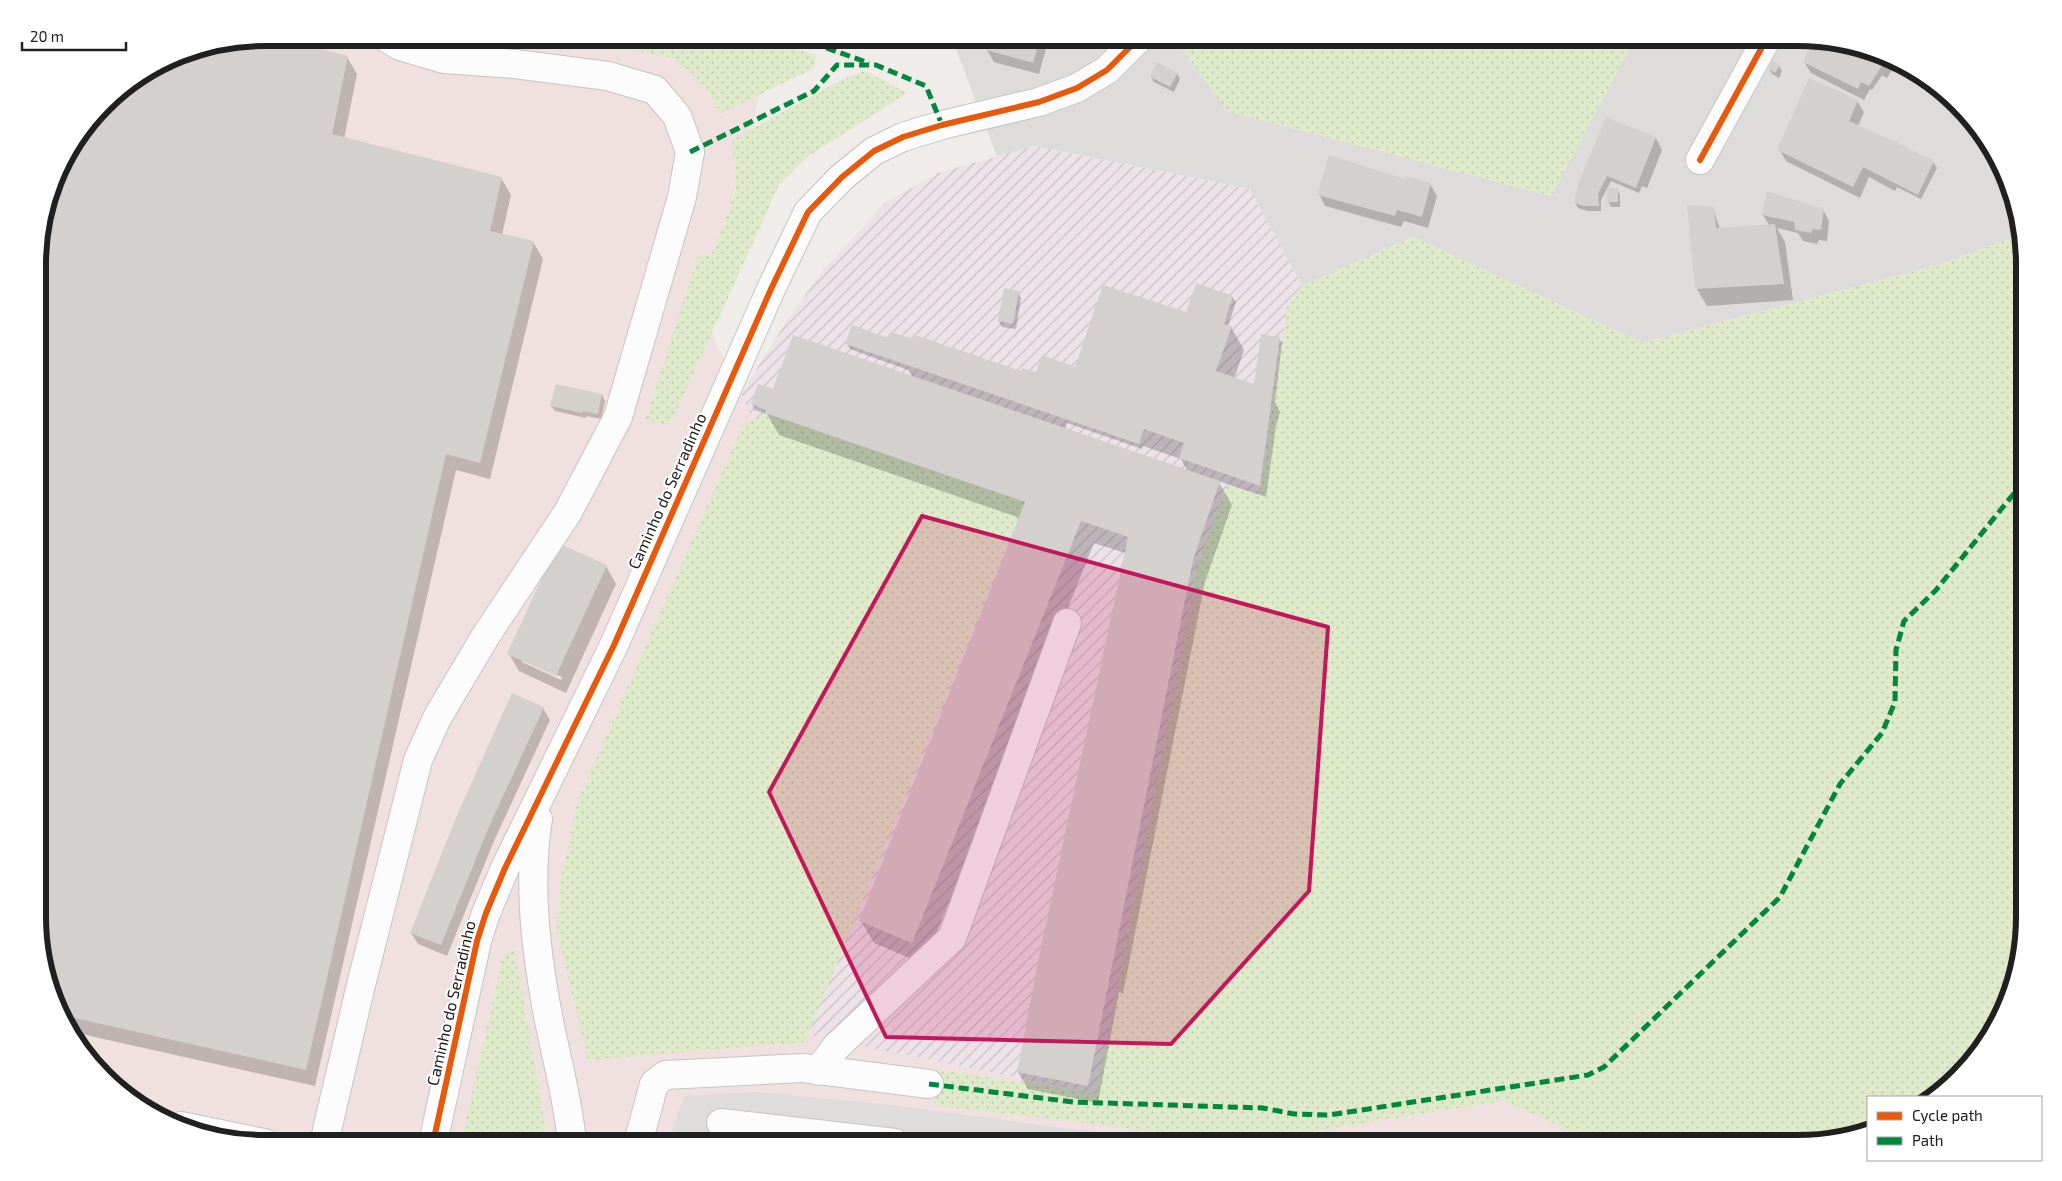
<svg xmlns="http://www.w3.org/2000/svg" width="2062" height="1181" font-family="'Exo 2',sans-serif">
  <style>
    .residential { fill: #dedcdb }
    .commercial { fill: #f0e1e0 }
    .industrial { fill: url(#industrial-furrows) }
    .grass { fill: url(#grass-dots) }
    .parking { fill: #dfdddc }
    .shadow { fill: #0003; fill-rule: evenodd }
    .building { fill: #d4d0ce }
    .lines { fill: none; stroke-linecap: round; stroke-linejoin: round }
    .minor-casing { stroke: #c6c4c3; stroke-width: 30 }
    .minor { stroke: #fdfcfc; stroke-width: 28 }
    .quiet { stroke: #00873e; stroke-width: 5; stroke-dasharray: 10 5; stroke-linecap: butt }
    .cycleway-casing { stroke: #fff; stroke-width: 9 }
    .cycleway { stroke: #e8590c; stroke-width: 6 }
    .marked { fill: #c2185b; fill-opacity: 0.2; stroke: #c2185b; stroke-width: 4; stroke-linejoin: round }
    .labels { text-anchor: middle; stroke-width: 4; stroke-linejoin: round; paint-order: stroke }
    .street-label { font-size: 16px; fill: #202020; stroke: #fff }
    .rim { fill: none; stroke: #202020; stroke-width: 6 }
  </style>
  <defs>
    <pattern id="industrial-furrows" width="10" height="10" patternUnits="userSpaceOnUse" patternTransform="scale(1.25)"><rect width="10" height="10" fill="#ece2e8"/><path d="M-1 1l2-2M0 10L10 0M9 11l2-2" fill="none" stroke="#cac2c7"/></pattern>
    <pattern id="grass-dots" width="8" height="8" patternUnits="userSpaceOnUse" patternTransform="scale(1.25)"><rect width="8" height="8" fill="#deeaca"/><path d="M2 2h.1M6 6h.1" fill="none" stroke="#bec8ad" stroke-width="1.8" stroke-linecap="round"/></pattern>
  </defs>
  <rect width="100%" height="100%" fill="#efece9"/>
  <polygon class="residential" points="960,38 1188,38 1183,51 1228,111 1551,196 1635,38 1798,38 1857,45 1911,68 1986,138 2013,192 2021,235 1938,265 1643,343 1413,237 1302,286 1250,189 1034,146 997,157 956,49"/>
  <g class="commercial">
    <polygon points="264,38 687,38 766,71 702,314 796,505 1097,1094 1271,1143 264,1143 206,1136 151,1113 76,1043 39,946 39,235 61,164 114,94 178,55"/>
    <polygon points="1504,1101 1598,1143 1284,1143 1285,1136"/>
  </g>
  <polygon class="industrial" points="1034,146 1250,189 1302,286 1287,307 1260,496 1197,568 1097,1094 715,1016 796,505 741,394 785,323 824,269 885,203 938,173"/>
  <g class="grass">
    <polygon points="480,38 759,38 816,55 814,68 721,113 694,74 669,57 640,52"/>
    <polygon points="893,38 960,38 956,49"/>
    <polygon points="1188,38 1635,38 1551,196 1227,111 1183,51"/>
    <polygon points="865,71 907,93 807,157 779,185 670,425 645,421 697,258 713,252 736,190 732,140 843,79"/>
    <polygon points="2021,235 2024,249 2024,932 1994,1030 1931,1097 1868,1097 1868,1132 1813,1143 1598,1143 1504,1101 1285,1136 1284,1143 1254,1143 933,1105 941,1070 1097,1094 1197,568 1227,484 1260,496 1287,307 1302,286 1413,237 1643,343 1938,265"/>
    <polygon points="765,413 1025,502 805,1042 588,1060 557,931 560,883 578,800 743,425"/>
    <polygon points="515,951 545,1125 545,1143 461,1143 504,952"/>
  </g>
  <polygon class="parking" points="757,1092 893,1105 1039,1125 1195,1143 1010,1143 725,1114 713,1118 710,1134 792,1143 668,1143 684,1096"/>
  <g class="shadow">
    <polygon points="264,38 297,38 296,44 347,57 357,74 344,139 501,178 511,195 502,235 533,242 543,259 490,479 456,470 315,1086 72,1032 39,946 39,235 61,164 114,94 178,55"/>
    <polygon points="990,38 1049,38 1039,74 994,62 987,50"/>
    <polygon points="1815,40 1857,45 1897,62 1887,78 1882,75 1872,90 1870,89 1864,100 1811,73 1804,62"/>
    <polygon points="1779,66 1782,71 1779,78 1772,74 1769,68"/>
    <polygon points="1177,73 1180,79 1174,92 1154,82 1151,77"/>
    <polygon points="1857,101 1864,112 1858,126 1933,162 1937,168 1921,199 1897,187 1895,191 1869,177 1860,198 1786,161 1779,149"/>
    <polygon points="1607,119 1656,138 1662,150 1647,188 1642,186 1639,193 1611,181 1601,200 1601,211 1588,211 1578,208 1575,203"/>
    <polygon points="1406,180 1430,184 1437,196 1428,228 1404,221 1401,227 1325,206 1319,194"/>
    <polygon points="1617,189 1620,195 1620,207 1611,207 1608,201"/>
    <polygon points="1713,208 1720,229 1769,225 1763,215 1823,210 1829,221 1827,241 1819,240 1817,244 1803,241 1798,233 1777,228 1785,242 1793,300 1707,306 1697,289"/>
    <polygon points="1018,292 1021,298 1016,329 1002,327 999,321"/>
    <path d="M1232,297l4,5 -8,24 3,1 13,23 -10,29 23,8 22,-49 3,5 -7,59 5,10 -4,14 -10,71 -48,-16 14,24 -27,77 -82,411 -4,-1 -21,111 -70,-14 -10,-17 107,-519 -31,-10 -170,421 -50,-21 -13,-22 159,-403 -241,-83 -12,-21 -12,-4 -3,-6 20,-14 141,-12 -5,-8 -58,-21 -3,-5 42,-5 133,34h13l39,-5 113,-55zM1067,423l75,26 1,-3 38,13 7,13 -123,-42z"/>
    <polygon points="602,395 605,401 601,419 586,416 586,418 555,411 551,406"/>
    <path d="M559,545l47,21 10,18 -50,109 -47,-22 -10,-17zM522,659l40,18 -1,3 -39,-18z"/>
    <polygon points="543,708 550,720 494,841 447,956 418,944 411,933"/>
  </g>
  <g class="building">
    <polygon points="264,38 284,38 284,39 348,56 332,134 502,177 490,231 534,241 480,463 446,454 306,1070 66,1016 39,946 39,235 61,164 114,94 178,55"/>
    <polygon points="989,38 1040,38 1033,63 986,50"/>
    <polygon points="1814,40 1857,45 1887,58 1869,86 1861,82 1858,89 1803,62"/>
    <polygon points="1773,60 1780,65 1775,73 1768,68"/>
    <polygon points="1157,62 1178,73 1170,87 1150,77"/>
    <polygon points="1809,78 1858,100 1849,121 1905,146 1905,147 1934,161 1918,195 1863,167 1853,187 1777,150"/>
    <polygon points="1606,117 1656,137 1636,188 1607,176 1598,194 1599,206 1584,206 1574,203 1578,184"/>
    <polygon points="1329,155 1405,179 1407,176 1431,183 1422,217 1397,210 1395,216 1317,195"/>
    <rect x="1607" y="188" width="11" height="14"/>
    <polygon points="1767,191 1824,209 1821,230 1813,229 1811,233 1795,230 1794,222 1762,215"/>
    <polygon points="1687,205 1714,207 1716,228 1775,224 1784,284 1695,289"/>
    <polygon points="1196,283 1233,296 1224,324 1232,326 1216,371 1254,384 1261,334 1280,337 1260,486 1179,458 1184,443 1144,429 1139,444 845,344 852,325 888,338 890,332 913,339 915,335 1021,371 1022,368 1036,372 1042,355 1075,367 1103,285 1186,312"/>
    <polygon points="1004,288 1019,291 1013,324 998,321"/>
    <polygon points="793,335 1220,481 1193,560 1088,1086 1017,1072 1039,957 1128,537 1081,521 912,943 859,921 1025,502 765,413 766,410 751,404 758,384 773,389"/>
    <polygon points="556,384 602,394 598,414 583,411 583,413 550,406"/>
    <polygon points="558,543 607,565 556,676 507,654"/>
    <polygon points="512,693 544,707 488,829 441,945 410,933 457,815"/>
  </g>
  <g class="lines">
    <g class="minor-casing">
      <g id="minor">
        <polyline points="1700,160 1767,38"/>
        <path d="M538,819c-10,62 -3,124 8,186 8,46 22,91 26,138"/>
        <polyline points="818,1071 836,1047 952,938 1067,623"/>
        <polyline points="721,1123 895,1143"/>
        <polyline points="181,1126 264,1143"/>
        <polyline points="324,1143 360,989 418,760 437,718 485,637 568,512 618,417 682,197 690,152 677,116 655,90 608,76 515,64 444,59 400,46 387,38"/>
        <polyline points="433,1143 477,941 486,913 505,868 614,645 771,289 808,212 842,177 874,151 903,137 942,125 1039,102 1077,88 1107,70 1139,38"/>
        <polyline points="638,1143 654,1084 665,1075 803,1068 929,1084"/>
      </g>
    </g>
    <use href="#minor" class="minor"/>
    <g class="quiet">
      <polyline points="798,38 869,63"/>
      <polyline points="690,152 814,91 837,65 876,65 926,86 942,125"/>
      <polyline points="929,1084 1073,1102 1263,1108 1294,1114 1329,1115 1588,1075 1604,1067 1780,897 1840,784 1882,733 1895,702 1896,650 1904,621 1936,590 2024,481"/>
    </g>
    <g class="cycleway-casing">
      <g id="cycleway">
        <polyline points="1700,160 1767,38"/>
        <polyline points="433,1143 477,941 486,913 505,868 614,645 771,289 808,212 842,177 874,151 903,137 942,125 1039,102 1077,88 1107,70 1139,38"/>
      </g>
    </g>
    <use href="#cycleway" class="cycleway"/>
  </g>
  <path class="marked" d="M922,516l406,111 -19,264 -138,153 -285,-7 -117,-245z"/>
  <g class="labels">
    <g class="street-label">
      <text transform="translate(667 491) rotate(-66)" y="6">Caminho do Serradinho</text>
      <text transform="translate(451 1003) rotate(-77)" y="6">Caminho do Serradinho</text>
    </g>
  </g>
  <path d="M0 0H2062V1181H0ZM264 46H1798A218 218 0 0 1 2016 264V917A218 218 0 0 1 1798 1135H264A218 218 0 0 1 46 917V264A218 218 0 0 1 264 46Z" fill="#fff" fill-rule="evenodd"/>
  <path class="rim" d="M264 46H1798A218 218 0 0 1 2016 264V917A218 218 0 0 1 1798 1135H264A218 218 0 0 1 46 917V264A218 218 0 0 1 264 46Z"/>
  <rect x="1867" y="1096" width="175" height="65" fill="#ffffff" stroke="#a6a6a6"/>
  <rect x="1877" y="1112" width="25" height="8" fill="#e8590c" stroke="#a6a6a6"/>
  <text x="1912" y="1121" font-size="15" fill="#202020">Cycle path</text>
  <rect x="1877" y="1137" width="25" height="8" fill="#00873e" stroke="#a6a6a6"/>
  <text x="1912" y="1146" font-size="15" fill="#202020">Path</text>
  <path d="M22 42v8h104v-8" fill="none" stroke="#202020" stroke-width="2.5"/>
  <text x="30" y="42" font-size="15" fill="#202020" stroke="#ffffff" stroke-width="4" paint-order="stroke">20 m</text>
</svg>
